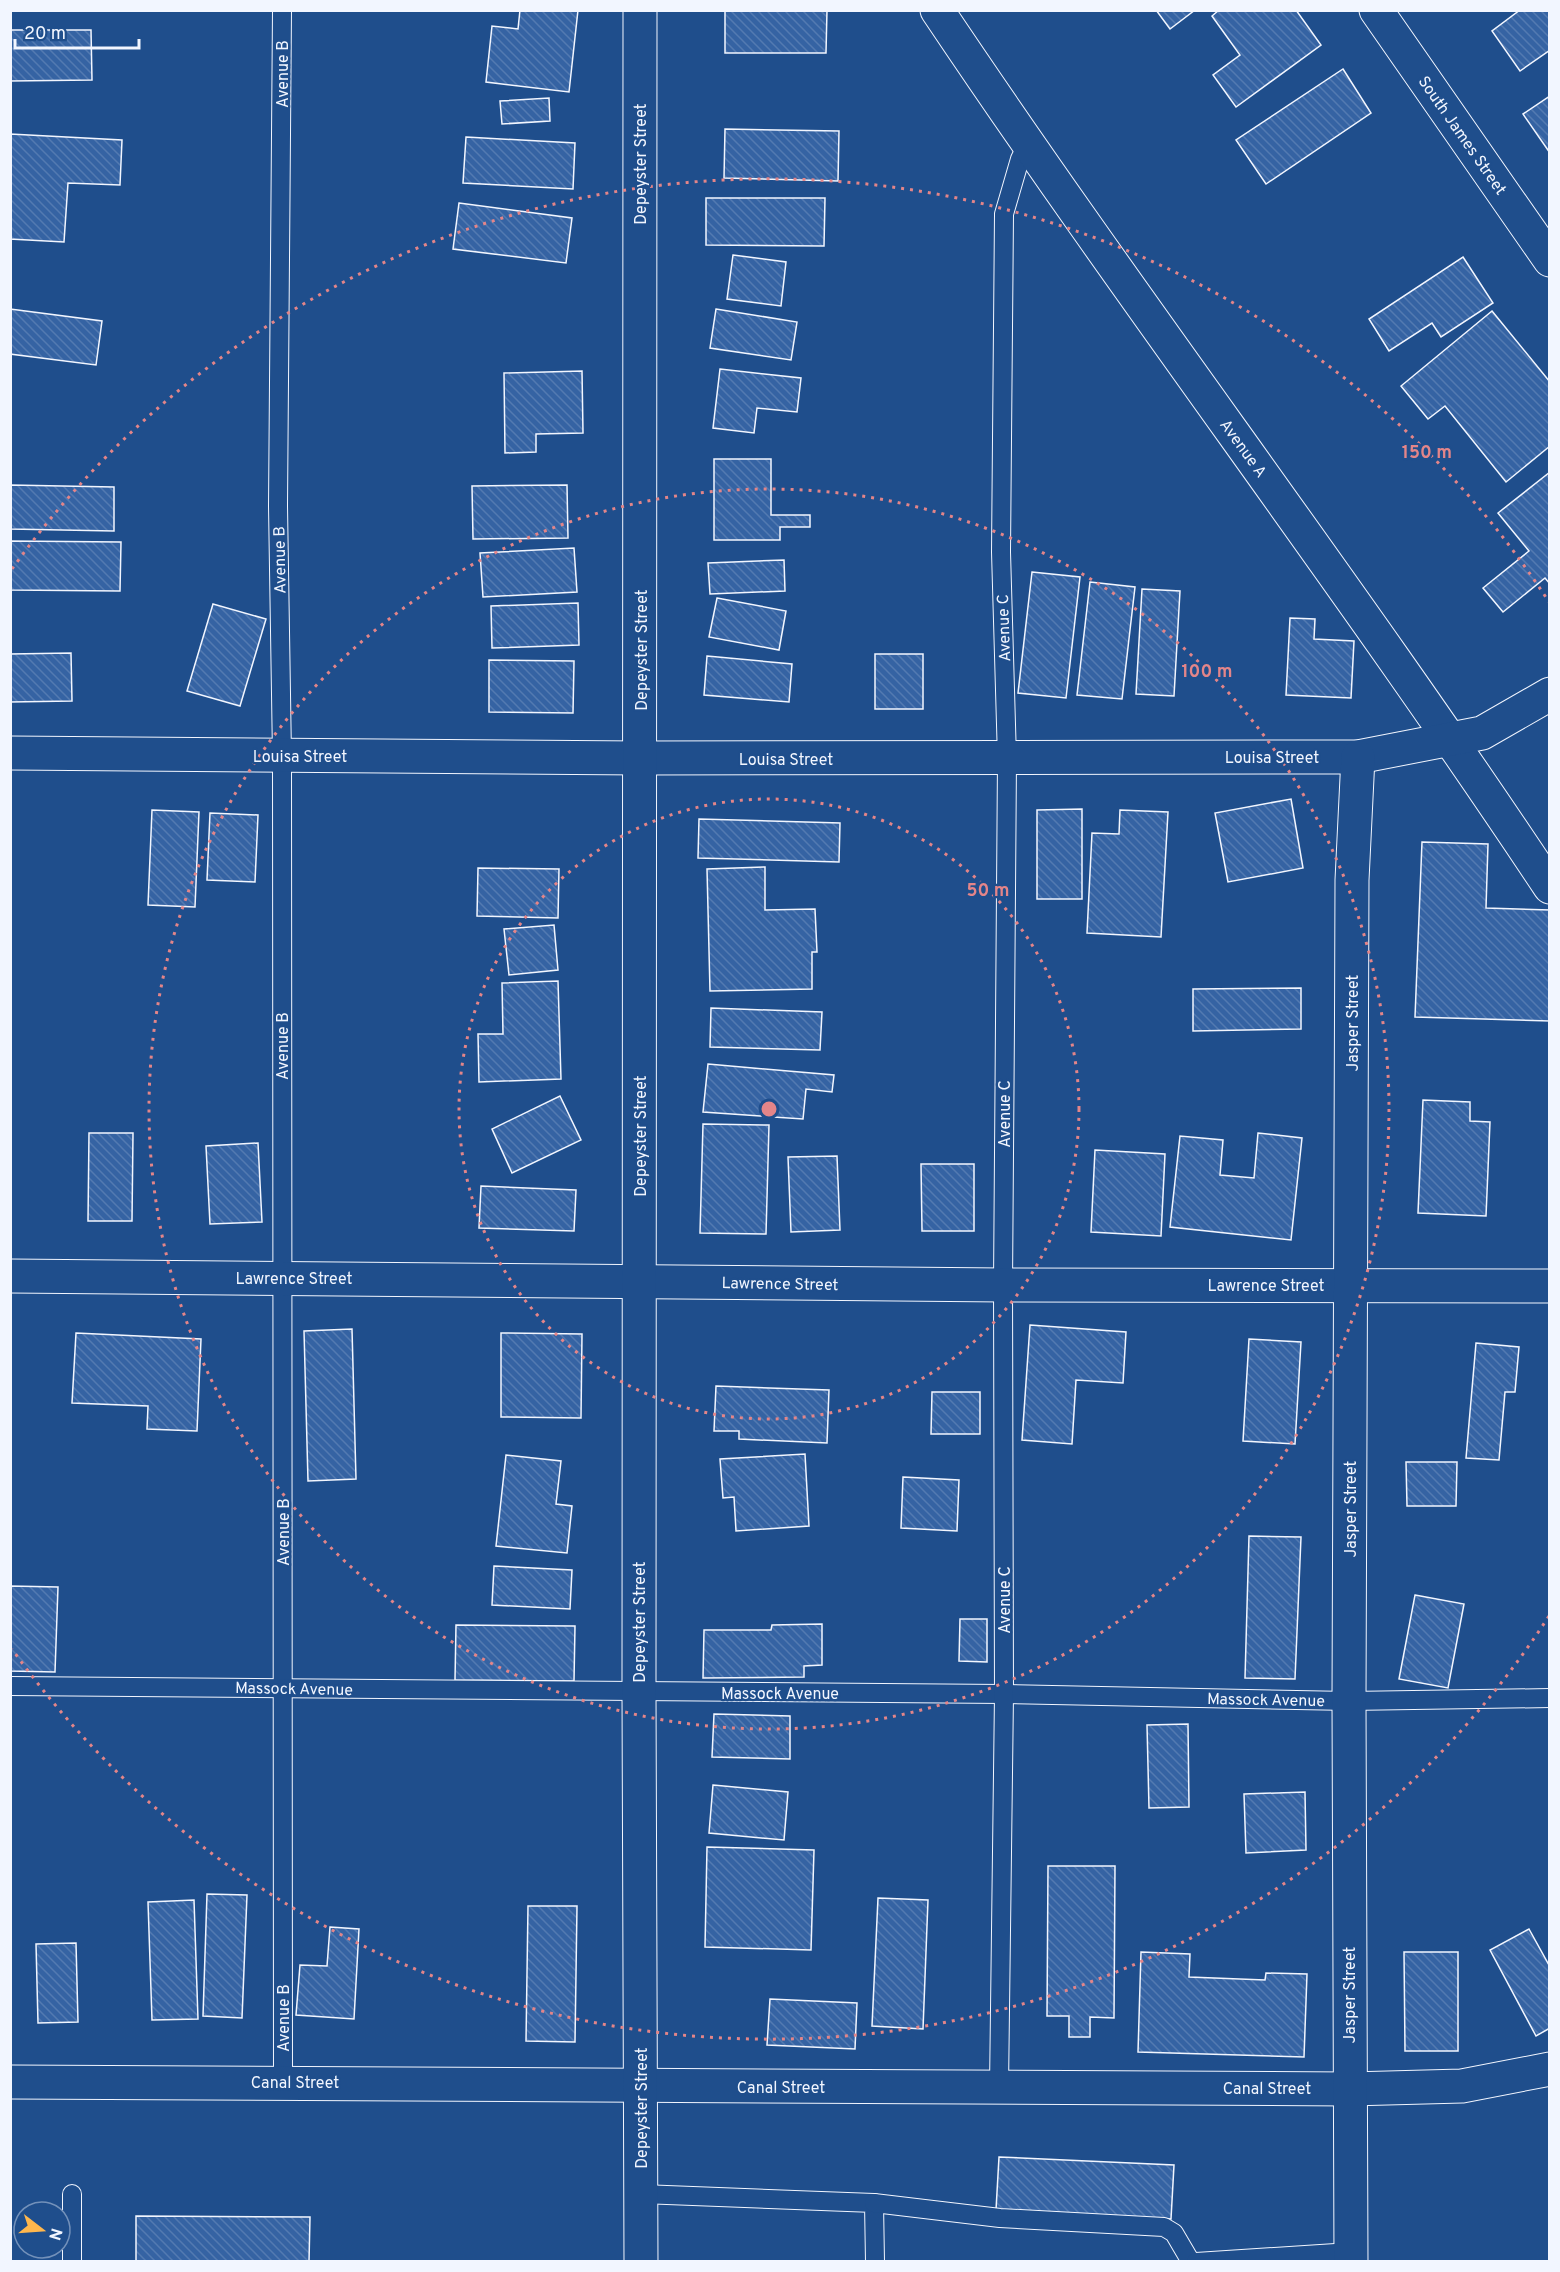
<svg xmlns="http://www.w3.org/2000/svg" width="1560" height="2272" font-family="Overpass,sans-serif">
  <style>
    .building { fill: url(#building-back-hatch); stroke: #f2f6ff; stroke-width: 1.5 }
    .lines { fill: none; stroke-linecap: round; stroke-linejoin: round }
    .lane-casing { stroke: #f2f6ff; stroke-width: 20 }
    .street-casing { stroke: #f2f6ff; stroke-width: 35 }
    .secondary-casing { stroke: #f2f6ff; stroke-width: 35 }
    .lane { stroke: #1f4e8c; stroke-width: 18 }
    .street { stroke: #1f4e8c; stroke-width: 33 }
    .secondary { stroke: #1f4e8c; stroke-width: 33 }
    .ring { fill: none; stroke: #e38589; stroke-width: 3; stroke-dasharray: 3 6 }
    .labels { text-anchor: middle; stroke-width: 4.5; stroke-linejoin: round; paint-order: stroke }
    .street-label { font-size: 16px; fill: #f2f6ff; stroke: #1f4e8c }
    .centre { fill: #e38589; stroke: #1f4e8c; stroke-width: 3 }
    .ring-label { font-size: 18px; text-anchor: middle; font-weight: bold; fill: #e38589; stroke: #1f4e8c; stroke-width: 4.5; stroke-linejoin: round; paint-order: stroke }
  </style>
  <defs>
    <pattern id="building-back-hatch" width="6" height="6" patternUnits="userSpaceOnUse" patternTransform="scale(1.5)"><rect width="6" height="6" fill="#3563a3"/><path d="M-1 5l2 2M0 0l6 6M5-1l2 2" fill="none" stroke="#537ab1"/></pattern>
  </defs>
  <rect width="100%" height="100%" fill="#1f4e8c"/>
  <g class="building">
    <polygon points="520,10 578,10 569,92 486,82 492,26 518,29"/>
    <polygon points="725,10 827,10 826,53 725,53"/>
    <polygon points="1156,10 1195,10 1170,29"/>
    <polygon points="1219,10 1296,10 1321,45 1236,107 1213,75 1240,55 1212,16"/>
    <polygon points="1520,10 1550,10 1550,50 1520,71 1492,31"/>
    <polygon points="10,30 91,30 92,80 10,81"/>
    <polygon points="1343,69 1371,113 1266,184 1236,140"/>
    <polygon points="1550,96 1550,153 1523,114"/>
    <polygon points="549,98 550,121 502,124 500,101"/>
    <polygon points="725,129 839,131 838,181 724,178"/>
    <polygon points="10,134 122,140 120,185 68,183 64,242 10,239"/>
    <polygon points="466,137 575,143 573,189 463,183"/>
    <polygon points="706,198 825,198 824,246 706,245"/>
    <polygon points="459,203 572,218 566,263 453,249"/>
    <polygon points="733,255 786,262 781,306 727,299"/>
    <polygon points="1463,257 1493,303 1441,337 1432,323 1389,351 1369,319"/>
    <polygon points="10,309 102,321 96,365 10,354"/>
    <polygon points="716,309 797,322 791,360 710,348"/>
    <polygon points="1492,311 1550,382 1550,446 1506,482 1445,406 1428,419 1401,386"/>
    <polygon points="720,369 801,378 797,412 757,408 754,433 713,428"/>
    <polygon points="582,371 583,433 536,434 536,452 505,453 504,373"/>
    <polygon points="714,459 771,459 771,515 810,515 810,527 780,527 780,540 714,540"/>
    <polygon points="1550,472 1550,584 1545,578 1503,612 1483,588 1529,551 1498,513"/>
    <polygon points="10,485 114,487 114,531 10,529"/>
    <polygon points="567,485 568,538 473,539 472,486"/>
    <polygon points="10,541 121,542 120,591 10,590"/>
    <polygon points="574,548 577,592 483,597 480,553"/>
    <polygon points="784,560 785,591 710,594 708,563"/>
    <polygon points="1032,572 1080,577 1066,698 1018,693"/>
    <polygon points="1090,582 1135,587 1122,699 1077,695"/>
    <polygon points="1142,589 1180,591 1174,696 1136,694"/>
    <polygon points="717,598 786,611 779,650 709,637"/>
    <polygon points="578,603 579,645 492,648 491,606"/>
    <polygon points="213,604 266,619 240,706 187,691"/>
    <polygon points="1290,618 1315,619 1314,639 1354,641 1351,698 1286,695"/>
    <polygon points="71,653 72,701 10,702 10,654"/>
    <rect x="875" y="654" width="48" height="55"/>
    <polygon points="707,656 792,664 789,702 704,695"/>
    <polygon points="489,660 574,661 573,713 489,712"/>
    <polygon points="1291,799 1303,868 1228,882 1215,813"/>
    <polygon points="1082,809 1082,899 1037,899 1037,810"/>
    <polygon points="152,810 199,812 195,907 148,905"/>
    <polygon points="1120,810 1168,812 1161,937 1087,933 1092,833 1119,834"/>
    <polygon points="210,813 258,815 255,882 207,880"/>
    <polygon points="699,819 840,823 839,862 698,858"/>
    <polygon points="1422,842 1488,844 1486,908 1550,910 1550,1021 1415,1017"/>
    <polygon points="765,867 765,910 815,909 817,952 812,952 812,989 710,991 707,869"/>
    <polygon points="478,868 559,869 558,918 477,916"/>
    <polygon points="554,925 558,970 509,975 504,929"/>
    <polygon points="558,981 561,1079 479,1082 478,1034 503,1034 502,983"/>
    <polygon points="1301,988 1301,1029 1193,1031 1193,989"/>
    <polygon points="711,1008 822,1012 820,1050 710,1047"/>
    <polygon points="708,1064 834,1075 832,1092 806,1089 803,1119 703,1112"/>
    <polygon points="560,1096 581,1140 512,1173 492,1129"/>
    <polygon points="1423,1100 1470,1102 1470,1121 1490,1122 1486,1216 1418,1213"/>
    <polygon points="703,1124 769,1125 766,1234 700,1233"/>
    <polygon points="89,1133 133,1133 132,1221 88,1221"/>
    <polygon points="1258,1133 1302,1138 1291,1240 1170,1227 1180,1136 1223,1140 1220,1175 1254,1178"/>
    <polygon points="258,1143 262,1222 210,1224 206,1146"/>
    <polygon points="1095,1150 1165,1154 1161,1236 1091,1232"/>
    <polygon points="837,1156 840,1230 791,1232 788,1157"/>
    <polygon points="921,1164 974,1164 974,1231 922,1231"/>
    <polygon points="481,1186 576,1190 574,1231 479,1228"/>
    <polygon points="1030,1325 1126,1332 1123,1383 1076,1380 1072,1444 1022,1440"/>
    <polygon points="352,1329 356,1479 308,1481 304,1331"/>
    <polygon points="76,1333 201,1339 197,1431 147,1429 148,1406 72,1403"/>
    <polygon points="501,1333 582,1334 581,1418 501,1417"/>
    <polygon points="1249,1339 1301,1342 1295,1444 1243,1441"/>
    <polygon points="1476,1343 1519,1347 1515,1392 1505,1392 1499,1460 1466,1458"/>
    <polygon points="716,1386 829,1390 827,1443 739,1439 739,1431 714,1431"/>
    <polygon points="932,1392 980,1392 980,1434 931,1434"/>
    <polygon points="805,1454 809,1526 736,1531 734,1497 723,1498 720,1459"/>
    <polygon points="506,1455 561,1461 556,1504 572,1506 567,1553 496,1546"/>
    <polygon points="1406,1462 1457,1462 1456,1506 1407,1506"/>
    <polygon points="903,1477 959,1480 957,1531 901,1528"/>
    <polygon points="1249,1536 1301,1537 1295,1679 1245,1678"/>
    <polygon points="494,1566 572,1570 570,1609 492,1605"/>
    <polygon points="10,1586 58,1587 55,1672 10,1671"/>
    <polygon points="1415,1595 1464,1604 1448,1688 1399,1679"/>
    <polygon points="960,1619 987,1619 987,1662 959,1661"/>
    <polygon points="822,1624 822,1665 804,1666 804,1677 703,1678 704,1630 771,1630 772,1625"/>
    <polygon points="456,1625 575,1626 574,1681 455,1680"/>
    <polygon points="714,1714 790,1716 790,1759 712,1757"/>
    <polygon points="1188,1724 1189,1807 1149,1808 1147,1725"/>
    <polygon points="713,1785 788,1792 784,1840 709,1833"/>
    <polygon points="1305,1792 1306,1850 1246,1853 1244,1794"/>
    <polygon points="707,1847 814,1850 811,1950 705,1947"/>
    <polygon points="1048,1866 1115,1866 1114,2018 1090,2017 1090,2037 1069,2037 1069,2016 1047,2016"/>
    <polygon points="207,1894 247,1895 242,2018 203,2016"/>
    <polygon points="878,1898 928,1900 923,2029 872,2026"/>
    <polygon points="194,1900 198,2019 152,2020 148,1902"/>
    <polygon points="528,1906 577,1906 575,2042 526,2041"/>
    <polygon points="330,1927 359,1929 354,2019 296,2015 300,1965 327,1966"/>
    <polygon points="1529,1929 1550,1967 1550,2028 1536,2036 1490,1950"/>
    <polygon points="76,1943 78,2022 38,2023 36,1944"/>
    <polygon points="1141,1952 1190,1954 1189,1977 1265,1980 1266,1973 1307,1974 1304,2057 1138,2052"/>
    <polygon points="1404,1952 1458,1952 1458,2051 1405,2051"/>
    <polygon points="770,1999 857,2003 855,2049 767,2045"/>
    <polygon points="999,2157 1174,2165 1171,2219 996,2210"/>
    <polygon points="136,2216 310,2217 309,2262 136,2262"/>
  </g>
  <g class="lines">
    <g class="lane-casing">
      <g id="lane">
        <polyline points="282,10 278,506 282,756 283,2082"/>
        <polyline points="10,1686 1004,1694 1349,1701 1550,1698"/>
        <polyline points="999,2088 1004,1694 1003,1285 1007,759 1001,552 1004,214 1020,159 1027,145"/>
        <polyline points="641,2194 874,2203 875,2262"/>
        <polyline points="874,2203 1000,2218 1164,2227 1174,2233 1191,2262"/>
        <polyline points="72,2262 72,2194"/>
        <polyline points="1196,2262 1351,2252"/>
      </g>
    </g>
    <g class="street-casing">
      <g id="street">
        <path d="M937,10c199,297 416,580 613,877"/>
        <polyline points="10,753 641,758 1358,757 1482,733 1550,694"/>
        <polyline points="10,1276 1003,1285 1550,1286"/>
        <polyline points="10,2082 1350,2089 1462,2086 1550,2069"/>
        <polyline points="1351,2262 1349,1701 1352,880 1358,757"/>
      </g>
    </g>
    <g class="secondary-casing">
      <g id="secondary">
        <polyline points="640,10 639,1692 641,2262"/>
        <polyline points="1376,10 1550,260"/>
      </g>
    </g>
    <use href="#lane" class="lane"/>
    <use href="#street" class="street"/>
    <use href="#secondary" class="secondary"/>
  </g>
  <g class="ring">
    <circle cx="769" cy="1109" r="310"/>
    <circle cx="769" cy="1109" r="620"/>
    <path d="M1549 1616A930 930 0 0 1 12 1649M12 569A930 930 0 0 1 1549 602"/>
  </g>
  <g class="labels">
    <g class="street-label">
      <text transform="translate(282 74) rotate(-90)" y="6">Avenue B</text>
      <text transform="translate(1463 135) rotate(55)" y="6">South James Street</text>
      <text transform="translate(640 164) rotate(-90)" y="6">Depeyster Street</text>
      <text transform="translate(1244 448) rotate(54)" y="6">Avenue A</text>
      <text transform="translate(279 560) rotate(-91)" y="6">Avenue B</text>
      <text transform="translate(1003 628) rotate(-92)" y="6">Avenue C</text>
      <text transform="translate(641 650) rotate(-90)" y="6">Depeyster Street</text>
      <text x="300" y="762">Louisa Street</text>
      <text x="1272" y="763">Louisa Street</text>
      <text x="786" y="765">Louisa Street</text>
      <text transform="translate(1352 1023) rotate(-90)" y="6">Jasper Street</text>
      <text transform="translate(282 1046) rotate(-90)" y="6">Avenue B</text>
      <text transform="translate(1004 1114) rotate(-90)" y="6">Avenue C</text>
      <text transform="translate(640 1136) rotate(-90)" y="6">Depeyster Street</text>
      <text x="294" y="1284">Lawrence Street</text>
      <text transform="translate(780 1283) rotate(1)" y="6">Lawrence Street</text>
      <text x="1266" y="1291">Lawrence Street</text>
      <text transform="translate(1350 1509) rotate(-90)" y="6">Jasper Street</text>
      <text transform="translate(283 1532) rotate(-90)" y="6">Avenue B</text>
      <text transform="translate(1004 1600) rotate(-90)" y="6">Avenue C</text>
      <text transform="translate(639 1622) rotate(-90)" y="6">Depeyster Street</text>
      <text transform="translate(294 1688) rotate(1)" y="6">Massock Avenue</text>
      <text x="780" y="1699">Massock Avenue</text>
      <text transform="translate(1266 1699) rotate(1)" y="6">Massock Avenue</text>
      <text transform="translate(1349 1995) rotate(-90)" y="6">Jasper Street</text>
      <text transform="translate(283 2018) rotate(-90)" y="6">Avenue B</text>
      <text x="295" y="2088">Canal Street</text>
      <text x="781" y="2093">Canal Street</text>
      <text x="1267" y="2094">Canal Street</text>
      <text transform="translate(641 2108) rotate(-90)" y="6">Depeyster Street</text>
    </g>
  </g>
  <circle cx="769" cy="1109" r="9" class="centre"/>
  <g class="ring-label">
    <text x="1427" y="458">150 m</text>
    <text x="1207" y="677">100 m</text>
    <text x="988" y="896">50 m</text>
  </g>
  <rect width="1560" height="2272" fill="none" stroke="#f2f6ff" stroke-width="24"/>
  <g transform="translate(42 2230) rotate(107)"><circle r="28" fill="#1f4e8c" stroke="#7391ba" stroke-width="1.5"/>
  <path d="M0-4.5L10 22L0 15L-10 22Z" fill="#ffb74d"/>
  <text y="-9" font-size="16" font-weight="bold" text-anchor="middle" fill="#f2f6ff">N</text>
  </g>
  <path d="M15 39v9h124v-9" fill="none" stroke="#f2f6ff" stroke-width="3"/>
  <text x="24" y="39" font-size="18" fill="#f2f6ff" stroke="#1f4e8c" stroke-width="4.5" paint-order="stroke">20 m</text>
</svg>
